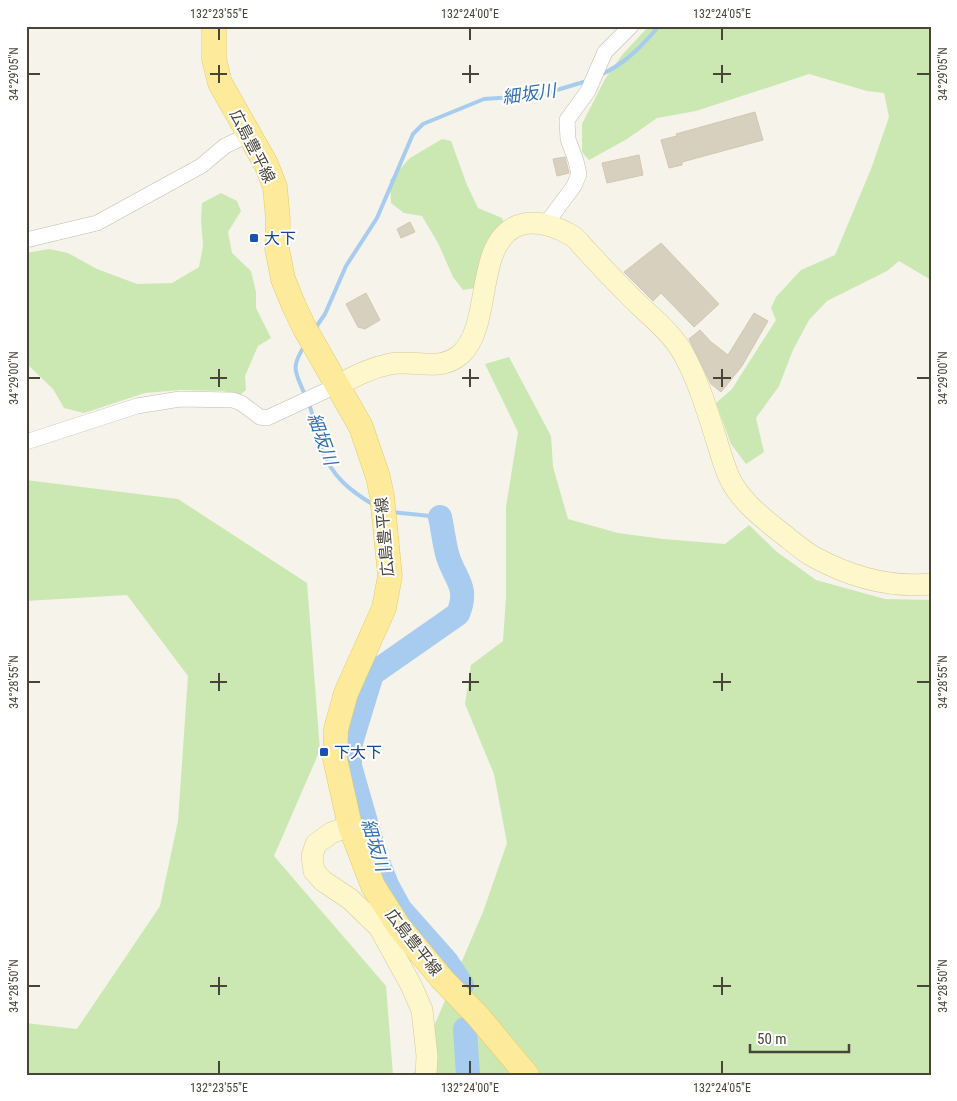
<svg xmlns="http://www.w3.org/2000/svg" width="957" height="1101" font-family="'Roboto Condensed','Noto Sans JP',sans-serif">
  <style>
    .green { fill: #cbe8b3 }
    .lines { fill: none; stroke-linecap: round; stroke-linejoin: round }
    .stream { stroke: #a8cbf0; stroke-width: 4 }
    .river { stroke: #a8cbf0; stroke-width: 24 }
    .building { fill: #d7d0bf; stroke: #d1c8b3 }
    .street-casing { stroke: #c1bcac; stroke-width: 16 }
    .secondary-casing { stroke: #d4ca9a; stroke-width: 22 }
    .primary-casing { stroke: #e4cb69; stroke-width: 25 }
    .street { stroke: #fff; stroke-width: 15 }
    .secondary { stroke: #fef7cb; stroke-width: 21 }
    .primary { stroke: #fdeb9b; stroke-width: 24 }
    .ticks { fill: none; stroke: #494438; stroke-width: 2 }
    .transit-dot { fill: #1a4fb4; stroke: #fff; stroke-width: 2 }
    .labels { text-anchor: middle; stroke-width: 4; stroke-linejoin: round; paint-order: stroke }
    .street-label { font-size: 16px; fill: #494438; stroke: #fff }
    .transit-label { font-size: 16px; fill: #164399; stroke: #fff; text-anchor: start }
    .water-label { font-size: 18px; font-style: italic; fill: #3170b5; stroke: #fff }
    .neatline { fill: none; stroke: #494438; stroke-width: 2 }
    .ticks-label { font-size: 12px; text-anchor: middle; fill: #494438 }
  </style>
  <rect width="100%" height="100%" fill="#f5f3ea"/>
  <g class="green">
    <polygon points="649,26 931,26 931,280 899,261 887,271 827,301 809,320 793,350 779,386 756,418 764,452 746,464 731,444 716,403 732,389 776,320 771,308 776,297 801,270 835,255 871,169 889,117 884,93 867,91 809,74 696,111 657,118 627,139 589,160 582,152 582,124 605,79 622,55"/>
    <polygon points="442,139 451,141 467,185 478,208 502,218 505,225 475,288 463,290 453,277 438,243 422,216 404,213 391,203 390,180 410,158"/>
    <polygon points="221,193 237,201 241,211 228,232 232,253 251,271 256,292 256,308 271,338 258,346 245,376 246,390 240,395 223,391 180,390 145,393 84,413 64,408 53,389 26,363 26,253 49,249 68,253 97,269 137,284 172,283 199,267 203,246 201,219 202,203"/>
    <polygon points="509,357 551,436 553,467 568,519 618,533 663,539 725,544 749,525 777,552 816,580 885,599 931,600 931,1075 413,1075 483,912 507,843 494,774 465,704 471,665 503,641 506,597 506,507 518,432 485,364"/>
    <polygon points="26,480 178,499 307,583 320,750 274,856 386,986 393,1075 26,1075 26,1023 77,1029 160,906 178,821 188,676 127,595 26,601"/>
  </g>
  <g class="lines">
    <g class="stream">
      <path d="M600,75c25,-11 42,-29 59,-49"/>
      <polyline points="314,330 325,314 346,266 377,218 413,134 423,124 484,99 540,95 587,81"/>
      <path d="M305,395c-10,-24 -15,-27 0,-50"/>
      <path d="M308,402c7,15 7,32 14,48 10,26 28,41 52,55"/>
      <polyline points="391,512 440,517"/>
    </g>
    <g class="river">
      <path d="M440,517c3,13 4,27 8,40 8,24 21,30 10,57l-86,60 -22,72v20l26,91 11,28 13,24 47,53 15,23"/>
      <polyline points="465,1029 468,1075"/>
    </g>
  </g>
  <g class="building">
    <polygon points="755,112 763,140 682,162 682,165 669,168 661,140 677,136 676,134"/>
    <polygon points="639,155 643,175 607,183 602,163"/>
    <polygon points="565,157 569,173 557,176 553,159"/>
    <polygon points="410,222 415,232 401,238 397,229"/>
    <polygon points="661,243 719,304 694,327 661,293 653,301 624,272"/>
    <polygon points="366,293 380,320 365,329 358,327 346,304"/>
    <polygon points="754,313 768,321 742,366 721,392 711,384 689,339 700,330 711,342 728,355"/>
  </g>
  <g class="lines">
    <g class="street-casing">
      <g id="street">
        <polyline points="545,225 574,186 579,174 576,161 568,139 567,120 588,91 605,52 631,26"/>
        <polyline points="26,240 97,223 201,166 225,146 248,135"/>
        <polyline points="26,442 137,406 180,399 233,400 241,403 260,417 267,418 338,385"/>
      </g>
    </g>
    <g class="secondary-casing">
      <g id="secondary">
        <path d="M338,385c17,-9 32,-17 52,-21 23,-5 50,9 71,-10 32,-30 13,-109 56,-128 17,-7 38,0 54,9 6,3 10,10 15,15 13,14 26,28 39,41 18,20 47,40 59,64 16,29 25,62 35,93 3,10 6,20 10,29 10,22 31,39 50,54 11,8 22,19 35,26 35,19 76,31 117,27"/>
        <polyline points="350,826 331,833 316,844 312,856 314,871 323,881 350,899 379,927 411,985 422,1010 427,1056 426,1075"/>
      </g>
    </g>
    <g class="primary-casing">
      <polyline id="primary" points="214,26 214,59 220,83 266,164 275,187 278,220 277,248 283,279 294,306 304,327 361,427 378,477 382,496 390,576 384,608 346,693 336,729 335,759 350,826 373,886 399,927 442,979 477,1015 527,1075"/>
    </g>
    <use href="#street" class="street"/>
    <use href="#secondary" class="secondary"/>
    <use href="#primary" class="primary"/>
  </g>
  <path class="ticks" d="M219,28v12M470,28v12M722,28v12M219,65v18M470,65v18M722,65v18M28,74h12M210,74h17M462,74h17M713,74h18M917,74h13M219,369v18M470,369v18M722,369v18M28,378h12M210,378h17M462,378h17M713,378h18M917,378h13M219,673v18M470,673v18M722,673v18M28,682h12M210,682h17M462,682h17M713,682h18M917,682h13M219,977v18M470,977v18M722,977v18M28,986h12M210,986h17M462,986h17M713,986h18M917,986h13M219,1061v13M470,1061v13M722,1061v13"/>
  <g class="transit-dot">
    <rect x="249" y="233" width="10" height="10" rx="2.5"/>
    <rect x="319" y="747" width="10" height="10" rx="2.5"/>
  </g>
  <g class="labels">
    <g class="street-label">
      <text transform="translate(253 146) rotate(63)" y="6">広島豊平線</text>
      <text transform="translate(384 537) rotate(-95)" y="6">広島豊平線</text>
      <text transform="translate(414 942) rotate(52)" y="6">広島豊平線</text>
    </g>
    <g class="transit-label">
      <text x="264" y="244">大下</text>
      <text x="334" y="758">下大下</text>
    </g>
    <g class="water-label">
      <text transform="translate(529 94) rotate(-8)" y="6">細坂川</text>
      <text transform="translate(322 439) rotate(70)" y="6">細坂川</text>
      <text transform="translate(375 845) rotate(73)" y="6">細坂川</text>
    </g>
  </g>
  <rect width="957" height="1101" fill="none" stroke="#ffffff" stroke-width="55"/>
  <path d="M750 1044v8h99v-8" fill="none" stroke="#494438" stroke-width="2.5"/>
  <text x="757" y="1044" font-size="15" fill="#494438" stroke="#ffffff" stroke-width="4" paint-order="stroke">50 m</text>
  <rect x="28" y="28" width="902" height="1046" class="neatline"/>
  <g class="ticks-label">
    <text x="219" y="18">132°23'55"E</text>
    <text x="470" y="18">132°24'00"E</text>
    <text x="722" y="18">132°24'05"E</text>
    <text transform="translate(14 74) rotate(-90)" y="4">34°29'05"N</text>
    <text transform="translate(943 74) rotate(-90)" y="4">34°29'05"N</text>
    <text transform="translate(14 378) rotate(-90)" y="4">34°29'00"N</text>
    <text transform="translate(943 378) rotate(-90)" y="4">34°29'00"N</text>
    <text transform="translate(14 682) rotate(-90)" y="4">34°28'55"N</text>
    <text transform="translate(943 682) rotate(-90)" y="4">34°28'55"N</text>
    <text transform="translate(14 986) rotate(-90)" y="4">34°28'50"N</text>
    <text transform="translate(943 986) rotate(-90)" y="4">34°28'50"N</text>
    <text x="219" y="1092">132°23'55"E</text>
    <text x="470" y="1092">132°24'00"E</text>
    <text x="722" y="1092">132°24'05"E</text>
  </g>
</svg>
